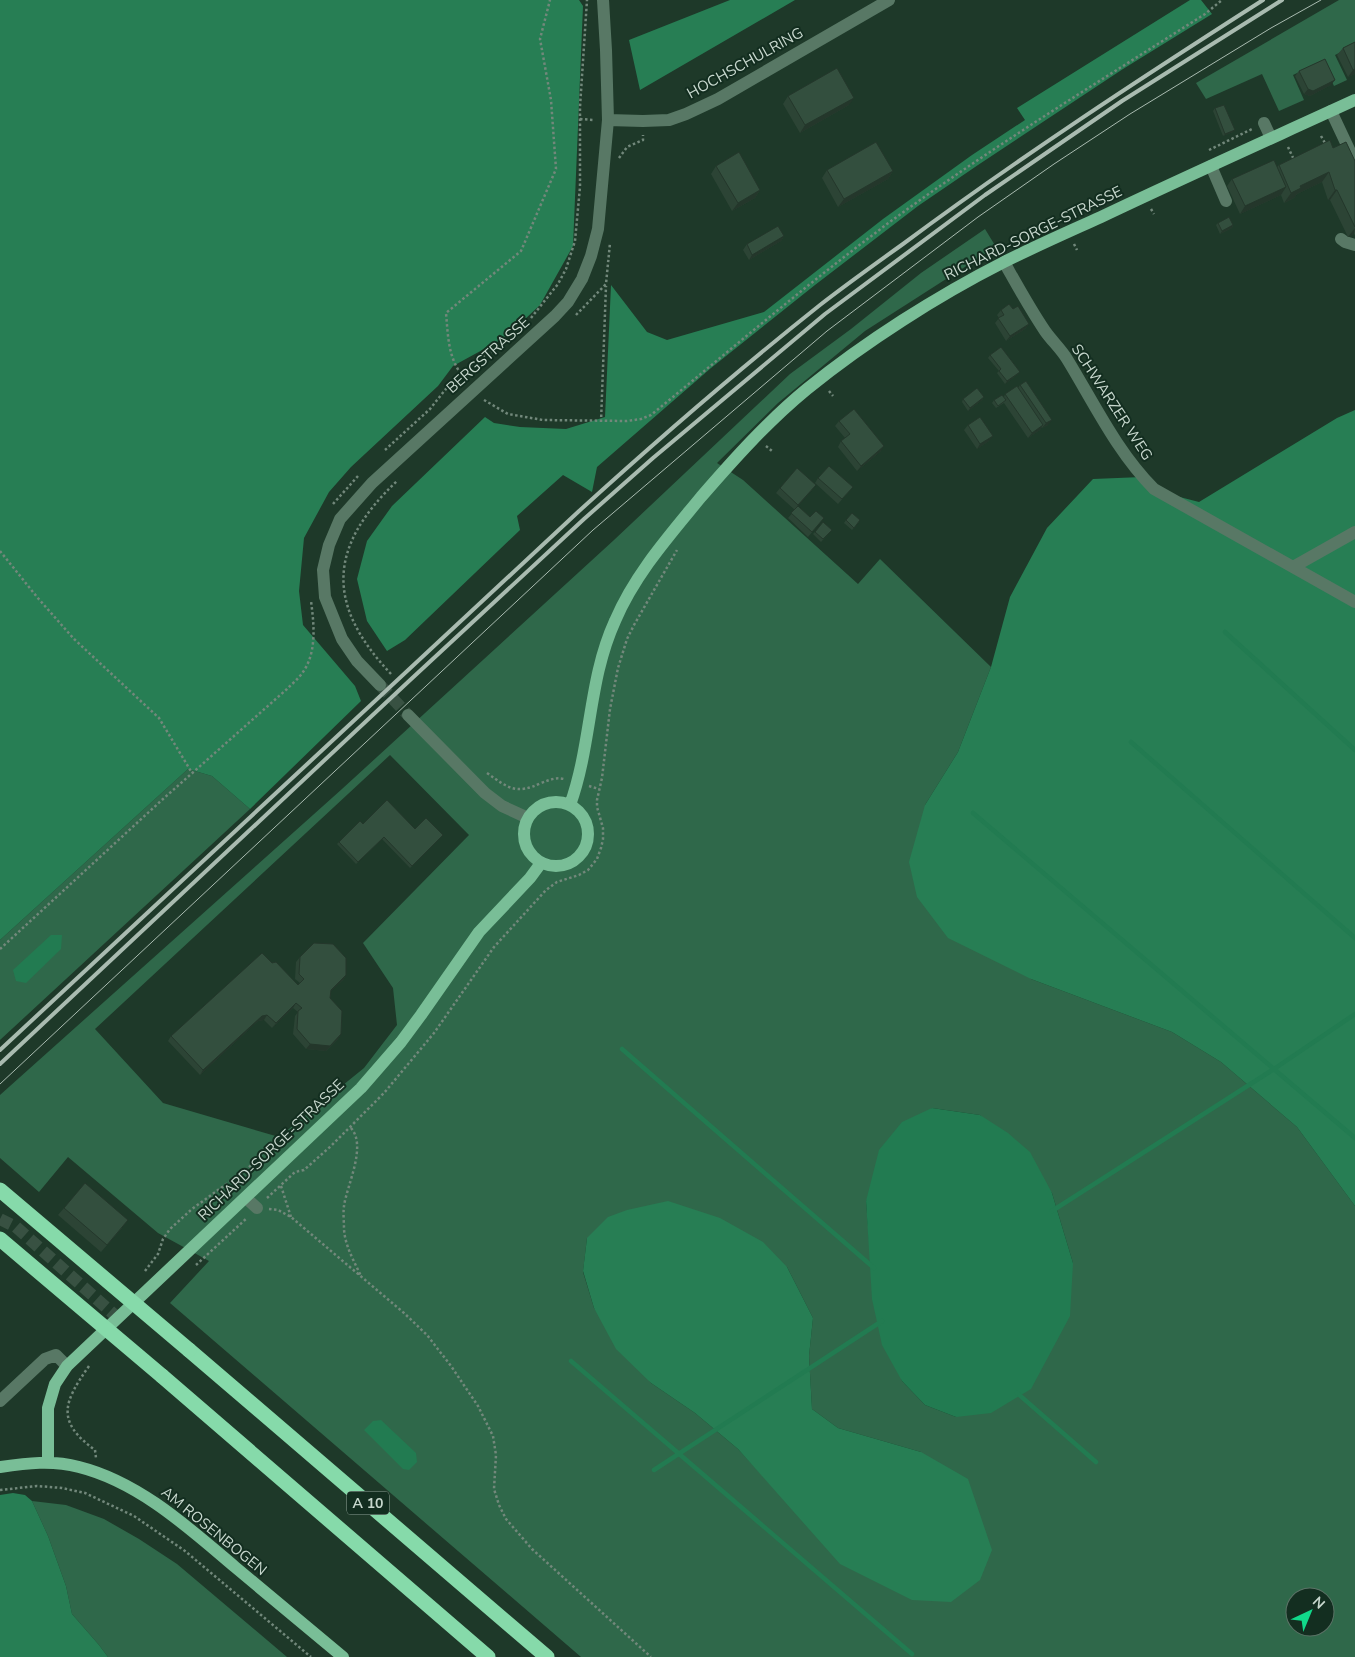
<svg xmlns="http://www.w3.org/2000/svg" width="1355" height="1657" viewBox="0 0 1355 1657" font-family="'Nunito Sans',sans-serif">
<rect width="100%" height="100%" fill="#1e3929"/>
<path fill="#2f684a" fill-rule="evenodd" d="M1339,0H1355V45L1335,55L1347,80L1334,86L1322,61L1293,75L1304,100L1279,111L1262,74L1206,99L1196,83Z
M985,229L996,247L865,331L778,403L717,463L743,480L858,584L880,559L991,667L958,752L925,805L1031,979L1172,1032L1221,1062L1297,1127L1355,1206V1657H581L170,1303L209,1261L158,1233L68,1157L39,1192L0,1158V1095L342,789L614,540L790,374L851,329L921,273ZM390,755L469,835L363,943L393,988L397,1025L364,1068L279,1137L163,1103L95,1029ZM932,1108L980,1115L1052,1193L1073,1263L956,1417L925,1405L902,1381L869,1239L866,1201ZM587,1238L787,1267L813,1318L809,1356L812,1409L838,1428L921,1452L782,1497L738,1449L695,1413L651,1383L594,1308L583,1272ZM1295,1597H1325V1627H1295Z
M188,769L212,776L250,809L0,1040V940Z
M32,1501L66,1505L104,1519L139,1539L177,1564L287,1657H108L99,1645L72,1614L66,1586L48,1536Z"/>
<path fill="#277e54" d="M0,0H579L583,6L573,246L540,305L506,337L453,366L438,386L351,467L329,492L304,538L299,591L303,625L355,686L361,701L250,809L212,776L188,769L0,940Z
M730,0H795L640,90L629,40Z
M1190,0H1201L1212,14L1123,69L978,165L918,206L815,285L711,368L597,467L592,492L563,475L517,516L520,530L405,640L387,651L367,621L357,579L367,541L392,506L485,417L494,423L520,427L566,429L605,417L611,285L647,332L667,340L764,312L883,219L972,155L1025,120L1017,108Z
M1355,410V1206L1297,1127L1221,1062L1172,1032L1031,979L948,938L917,897L909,862L925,805L958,752L991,667L1010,597L1047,528L1093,479L1142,477L1172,495L1199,502L1337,418Z
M668,1201L720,1218L763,1242L787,1267L813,1318L809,1356L812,1409L838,1428L921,1452L968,1479L992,1550L980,1580L951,1602L912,1600L840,1564L738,1449L695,1413L651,1383L616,1349L594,1308L583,1271L587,1238L608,1217L627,1210Z
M13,1493L25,1495L32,1501L48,1536L66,1586L72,1614L99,1645L108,1657H0V1495Z"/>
<path fill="#227b51" d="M51,935H62L61,949L26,983L16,981L13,970Z
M932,1108L980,1115L1008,1133L1030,1152L1052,1193L1073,1263L1070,1316L1031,1389L991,1413L956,1417L925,1405L902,1381L882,1345L872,1299L866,1201L879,1150L902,1122Z
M381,1420L416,1453L417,1462L409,1470L403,1469L364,1430L373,1421Z"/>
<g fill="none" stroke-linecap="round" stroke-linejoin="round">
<path stroke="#227b51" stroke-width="4.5" d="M1225,632L1355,750
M1131,742L1355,938
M973,813L1355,1138
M622,1049L874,1268
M1052,1211L1274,1069L1355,1014
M571,1361L912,1654
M1017,1393L1096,1462
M654,1470L882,1321"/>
<path stroke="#385142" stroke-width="12" stroke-dasharray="12 6" stroke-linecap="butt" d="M380,685L408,715
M0,1219L16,1227L118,1318"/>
<path stroke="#72887b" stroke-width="2.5" stroke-dasharray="2.5 2.5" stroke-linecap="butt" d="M580,119L594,120
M1321,136L1325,143
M1288,147L1294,160
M1209,150L1252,129
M619,158L627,147L643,140V135
M1151,209L1154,214
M1074,244L1077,250
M576,315L606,284L610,243
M531,318L558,284L566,269L575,241L580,187V107L587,0
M461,374C448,356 448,335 446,313L521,251L556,169L551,100L540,39L550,0
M829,391L833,396
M484,400L508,414L543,420L627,421L641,419L651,415C734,347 815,277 902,213C1000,142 1103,79 1205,14L1222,0
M601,422L606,286
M766,446L772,451
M385,450L430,409L445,390L461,374L481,358L498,348
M333,504L358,476
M0,551L37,597L74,639L159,718L192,773
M391,674C325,604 328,546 398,480
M487,773C508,788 516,795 541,783C550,780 555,777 564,779
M589,786L599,789
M0,949L163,799L287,689C292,684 299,678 303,672C317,652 314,624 311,601
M351,1128C367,1146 347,1185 344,1206C343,1213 344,1222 344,1229C345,1246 354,1261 361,1276
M281,1186L291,1217
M267,1198L295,1172L304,1170L331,1146L384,1093L434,1033L494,947L546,890L557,882L579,875L588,870L597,859L601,848L603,839V828L597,807V800L602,778L610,709L618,668L627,639L634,625L677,550
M269,1209L278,1210L291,1217L404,1313L427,1335L451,1366L478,1406L493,1436L496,1455L494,1489L499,1505L506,1519L532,1549L651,1657
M196,1265L247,1218
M145,1271L158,1254L163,1239L170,1229L192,1209L247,1169L264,1153L272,1152
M89,1366C64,1402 55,1421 95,1450L96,1458
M0,1490L37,1486L62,1488L85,1493L134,1516L185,1551L311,1657"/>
<path stroke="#587865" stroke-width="12" d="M1331,111L1355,162
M608,120L643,121L669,120L686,114L718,99L889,0
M1264,123L1271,138
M1211,166L1226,201
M1341,239L1345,242L1355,245
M1004,262C1017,285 1030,309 1045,331C1052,341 1061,349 1067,359C1094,403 1117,452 1154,489L1355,602
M1293,567L1355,532
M380,685L357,661L342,639L325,597L323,570L329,545L340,519L372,483L555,316L568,302L582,279L591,256L598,229L608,120L606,50L603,0
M408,715L485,793L502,806L528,818
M246,1198L257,1208
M0,1401L45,1359L56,1355L67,1366"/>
<path stroke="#79be97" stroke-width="12" d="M524 834a32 32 0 1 1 64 0a32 32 0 1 1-64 0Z
M570,805C592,744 588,680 615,621C635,574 669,536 701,497C734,459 768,421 807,389C865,342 937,296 1004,262C1036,246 1068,232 1101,217C1185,177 1270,139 1355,100
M48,1462V1408L55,1384L67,1366L361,1088L401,1042L421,1015L479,932L530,878L541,863
M0,1467C27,1463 52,1460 79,1467C139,1482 189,1528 235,1567C271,1597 307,1627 343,1657"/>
<path stroke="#86daaa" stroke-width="15" d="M189,1350L547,1657
M162,1376L488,1657"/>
<path stroke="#a9bbb0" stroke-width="1" d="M0,1084L593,530L827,331L978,217L1054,164L1130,114L1271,28L1321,0"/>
<path stroke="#a9bbb0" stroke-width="4" d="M0,1050L578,512C656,441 737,371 820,305C847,284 875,264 903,244C1020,157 1141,78 1263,0
M0,1064L408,682L584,519L653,458L825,314L985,195L1122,101L1282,0"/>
<path stroke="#86daaa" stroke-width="15" d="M0,1190L189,1350
M0,1239L162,1376"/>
</g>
<path fill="#2c4435" d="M1355,42V74L1348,77L1337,55L1343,48Z
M1299,71L1331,85L1310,96L1304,94L1295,76Z
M788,96L849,105L800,133L783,104Z
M1215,108L1233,132L1223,136L1213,111Z
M1333,148L1355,161V235L1354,234L1348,237L1330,200H1328L1322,182L1297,194L1294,198L1284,203L1281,195L1240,214L1227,186L1232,179L1277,167L1279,165Z
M716,166L760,190L755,198L732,211L711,174Z
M827,170L893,171L888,179L838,207L822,178Z
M1218,223L1233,225L1232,228L1220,234L1216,225Z
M784,236L781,241L749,260L743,250L747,244Z
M1013,309L1029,324L1025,329L1006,341L995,323L999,318L997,315L1001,310Z
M990,355L1018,374L1005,384L997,373L999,371L988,358Z
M1020,385L1048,425L1042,428V427L1040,430L1028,438L1004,403L996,408L992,403L994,400L1004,397L1005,394L1018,388Z
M984,397L982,400L968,411L962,402L963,399Z
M839,421L881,451L857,471L838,447L841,441L845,438L835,426Z
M968,425L989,441L977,449L964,430Z
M818,478L853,487L838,504L815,483Z
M780,488L812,490L798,506L810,517L820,523L808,537L788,518L795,510L776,493Z
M846,520L859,522L852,530L844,523Z
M832,530L821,542L813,534L815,532Z
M363,824L415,829L443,835L410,868L382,839L356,864L337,844L339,842Z
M300,957L346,975L343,980L331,991L330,998L341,1034L338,1039L326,1051L306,1049L293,1034L295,1016L298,1012L293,1008L272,1028L264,1020L258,1021L200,1075L168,1041L171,1036L272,963L298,985L300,983L295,979L296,962Z
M64,1208L122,1228L101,1252L58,1215Z"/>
<path fill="#24372b" d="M1355,69V74L1348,77L1353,70Z
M1335,80L1331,85L1310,96L1304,94L1308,89Z
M854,98L849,105L800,133L805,125Z
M1235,130L1233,132L1223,136L1225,134Z
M893,171L888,179L838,207L844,199Z
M1329,172L1322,182L1297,194L1294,198L1284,203L1291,193L1300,186Z
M1286,187L1281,195L1240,214L1245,206Z
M760,190L755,198L732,211L738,203Z
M1335,190H1337L1330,200H1328Z
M1233,225L1232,228L1220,234L1222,231Z
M1355,228L1354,234L1348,237Z
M784,236L781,241L749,260L752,255Z
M1029,324L1025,329L1006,341L1010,336Z
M1020,372L1018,374L1005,384L1007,381Z
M984,397L982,400L968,411L970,408Z
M1052,420L1048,425L1042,428L1046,423Z
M1043,425L1040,430L1028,438L1032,433Z
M993,436L989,441L977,449L980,444Z
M884,446L881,451L857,471L861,466Z
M816,485L812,490L795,510L798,505Z
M346,975L343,980L327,995L331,990Z
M296,1003L293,1008L272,1028L276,1023Z
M267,1015L264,1020L258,1021L200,1075L203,1070L262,1016Z
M341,1034L338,1039L326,1051L306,1049L310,1044Z"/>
<path fill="#334f3e" stroke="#24372b" d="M1355,42V69L1353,70L1343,48Z
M1325,59L1335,80L1313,91L1308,89L1299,71Z
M837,68L854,98L805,125L788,96Z
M1224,105L1235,130L1225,134L1215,108Z
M1330,140L1333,148L1346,142L1355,161V227L1337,190H1335L1329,172L1300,186L1301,188L1291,193L1279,165Z
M876,142L893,171L844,199L827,170Z
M739,152L760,190L738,203L716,166Z
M1274,160L1286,187L1245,206L1232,179Z
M1229,217L1233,225L1222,231L1218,223Z
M778,226L784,236L752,255L747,244Z
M1009,304L1013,309L1018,306L1029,324L1010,336L998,318L1004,315L1001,310Z
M1001,347L1020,372L1007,381L999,371L1001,369L990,355Z
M1026,381L1052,420L1046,423L1020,385Z
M1017,386L1043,425L1032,433L1005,394Z
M977,388L984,397L970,408L963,399Z
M1002,395L1006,400L998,406L994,400Z
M854,409L884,446L861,466L841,441L850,434L839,421Z
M980,417L993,436L980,444L968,425Z
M829,466L853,487L842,499L818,478Z
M797,468L816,485L798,505L780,488Z
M798,506L810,517L816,511L824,518L812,532L791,513Z
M852,513L860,520L854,528L846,520Z
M823,522L832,530L823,539L815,532Z
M387,800L415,829L426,818L443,835L412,866L384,837L358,862L339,842L360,821L363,824Z
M314,943L333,944L346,958V975L331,990L330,998L342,1011L341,1034L330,1046L310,1044L297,1029L298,1011L302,1008L296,1003L276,1023L267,1015L262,1016L203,1070L171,1036L262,953L272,963L276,962L298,985L304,979L299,974L300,957Z
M85,1183L128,1220L107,1245L64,1208Z"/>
<g text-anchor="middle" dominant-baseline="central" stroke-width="4" stroke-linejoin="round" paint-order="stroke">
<rect fill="#132e20" stroke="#92a59a" stroke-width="1" x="347" y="1491.5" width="42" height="23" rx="4"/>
<g font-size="14" font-weight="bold" fill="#c8d8ce">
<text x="368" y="1503">A 10</text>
</g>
<g font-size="15" fill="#c8d8ce" stroke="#132e20">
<text transform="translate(745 63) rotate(-29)">HOCHSCHULRING</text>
<text transform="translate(1033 233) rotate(-26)">RICHARD-SORGE-STRASSE</text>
<text transform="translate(488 355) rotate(-42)">BERGSTRASSE</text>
<text transform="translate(1112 402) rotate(57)">SCHWARZER WEG</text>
<text transform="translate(271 1150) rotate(-44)">RICHARD-SORGE-STRASSE</text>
<text transform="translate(214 1531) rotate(39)">AM ROSENBOGEN</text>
</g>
</g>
<g transform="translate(1310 1612) rotate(44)"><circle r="24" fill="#132e20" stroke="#5b7266"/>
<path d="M0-4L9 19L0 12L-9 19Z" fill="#11d98a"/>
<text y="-8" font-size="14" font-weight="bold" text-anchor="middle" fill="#c8d8ce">N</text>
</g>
</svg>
